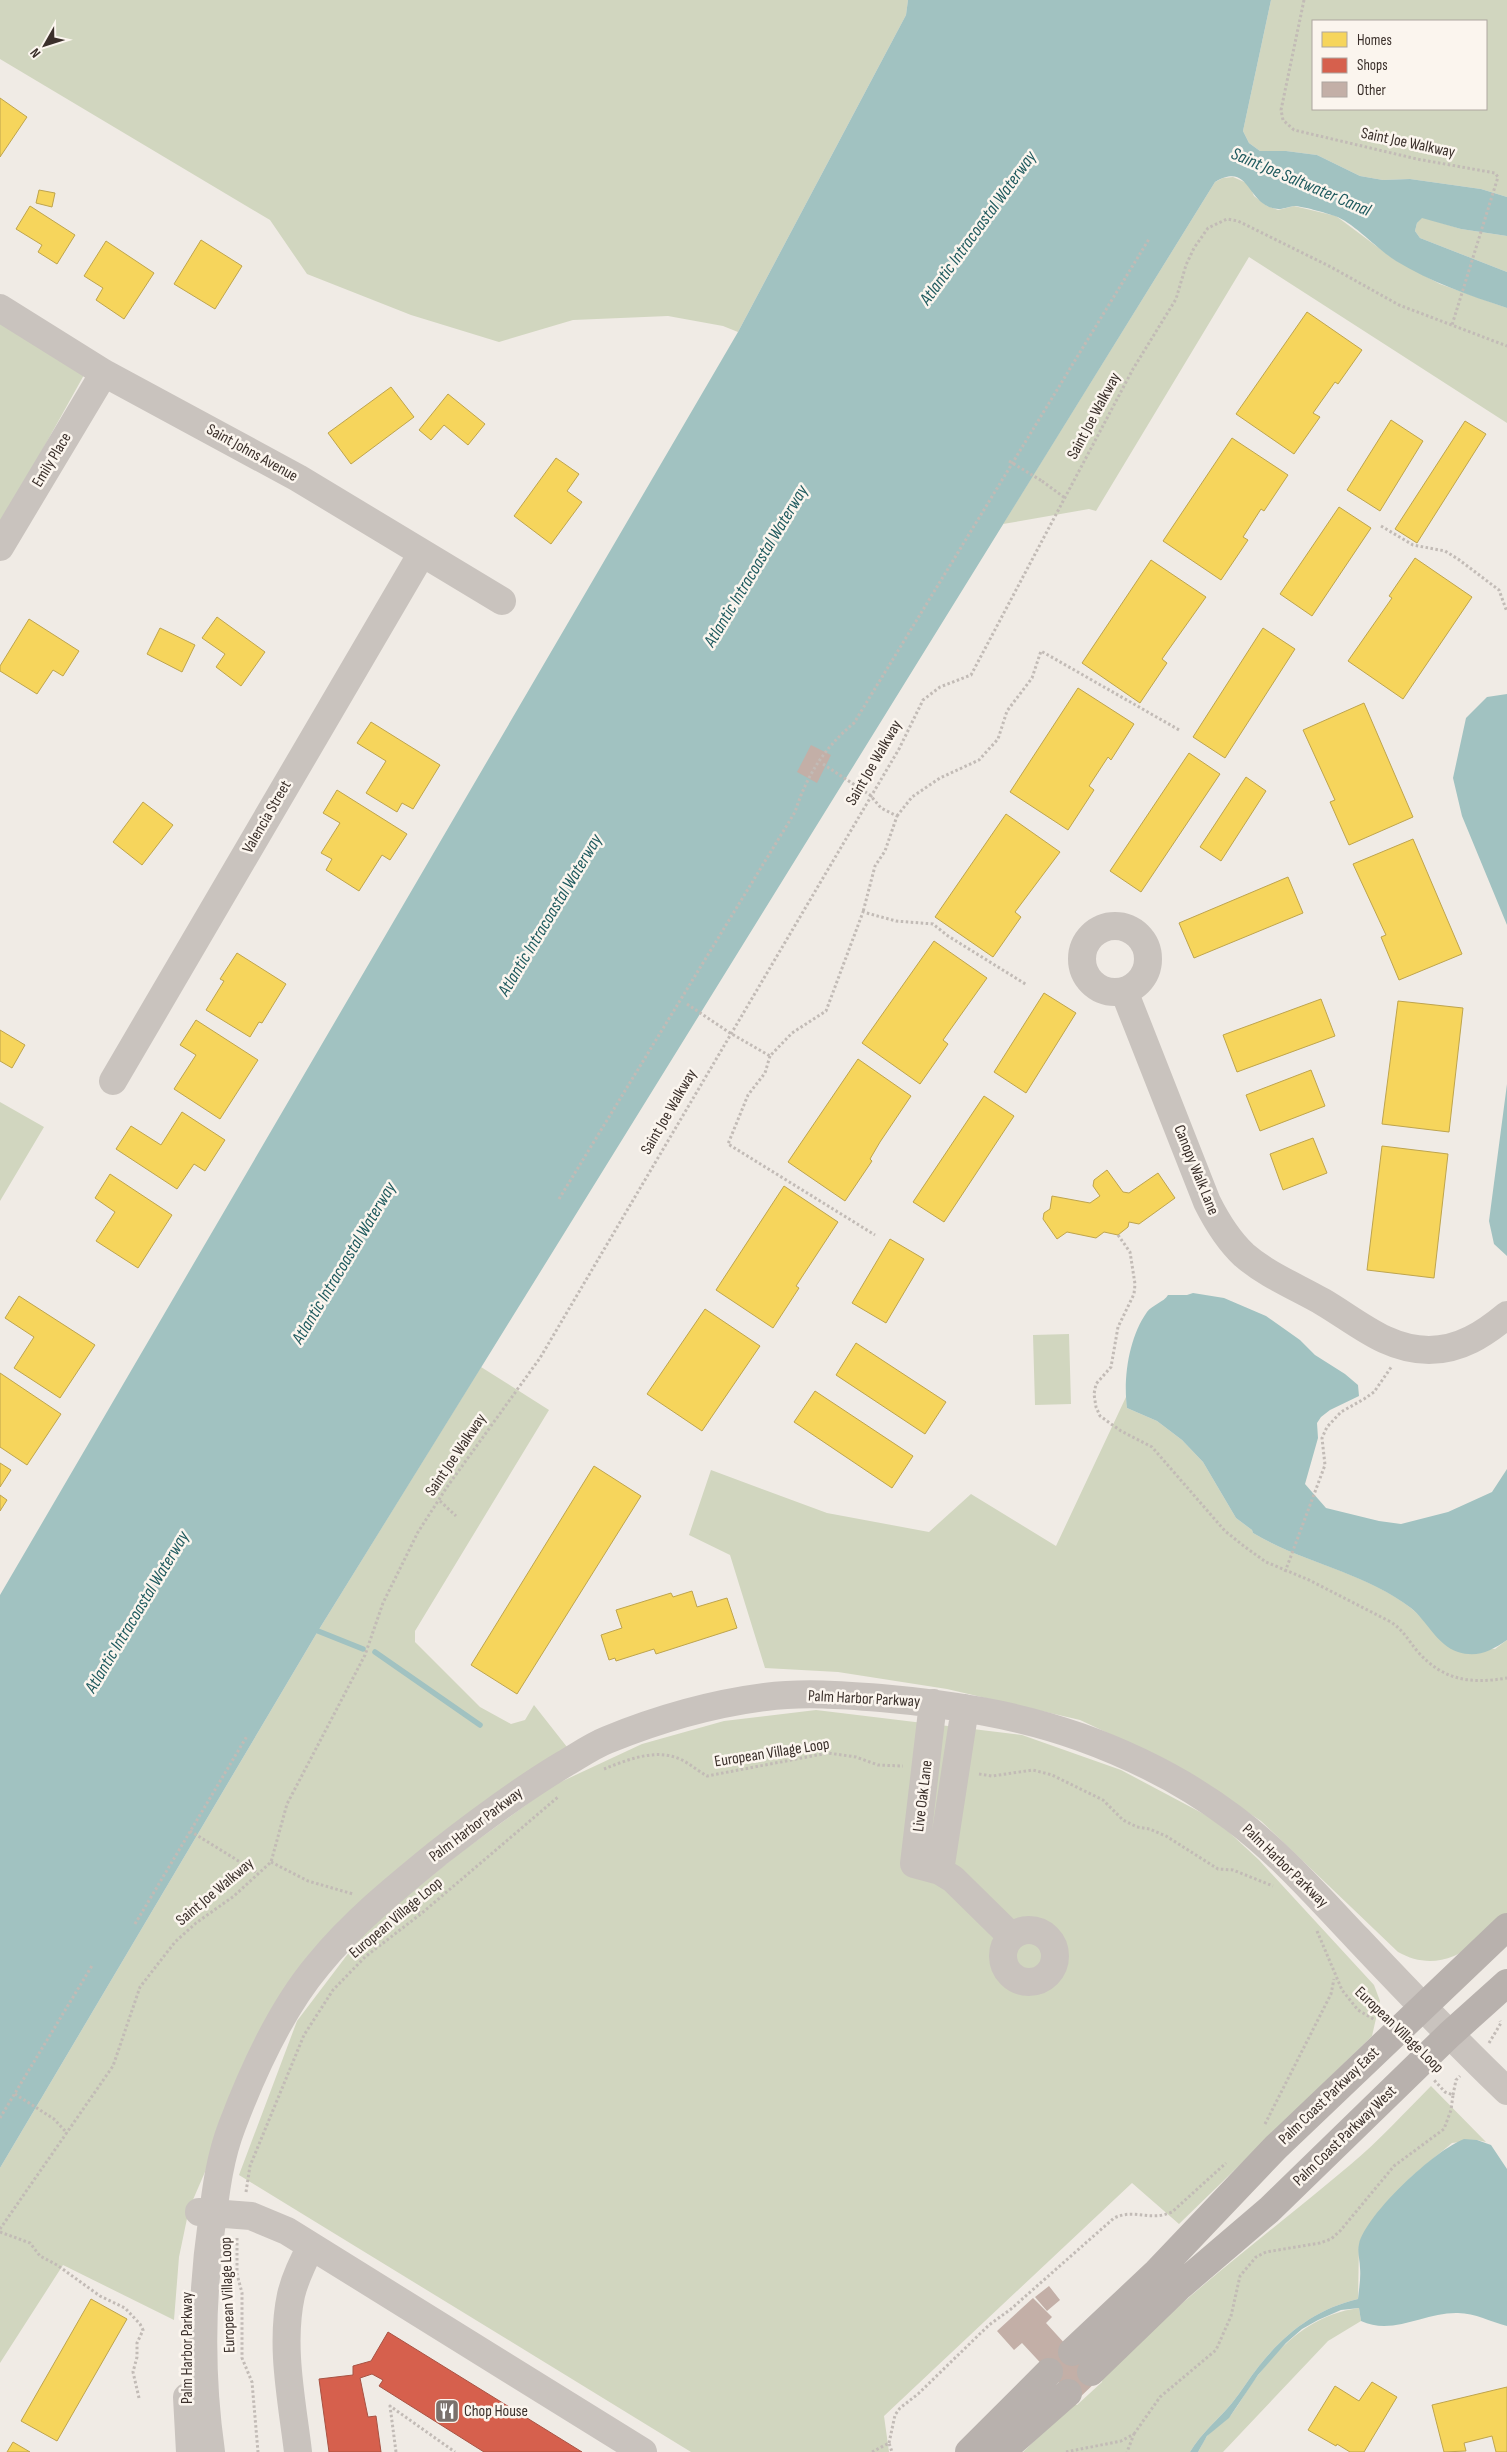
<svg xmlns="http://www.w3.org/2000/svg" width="1507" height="2452" viewBox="0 0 1507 2452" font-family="'Sofia Sans Condensed',sans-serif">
<rect width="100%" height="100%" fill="#f0ebe5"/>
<path fill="#d1d6bf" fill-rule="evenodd" d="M0,0H908L906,15L738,332L723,326L668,316L573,320L499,342L411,315L307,274L270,220L0,59Z
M1271,0H1507V197L1481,189L1410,179L1383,180L1360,176L1317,155L1286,151H1260L1249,143L1243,131ZM1313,21H1486V109H1313Z
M1233,177L1249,184L1254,196L1267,206L1278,210L1294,206L1336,216L1395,260L1440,284L1507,308V423L1249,257L1096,511L1089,509L1003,524L1215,182L1223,178Z
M1422,217L1461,229L1507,236V272L1420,238L1415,231L1417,223Z
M0,316L89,366L0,526Z
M0,1102L44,1127L0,1201Z
M1069,1334L1071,1404L1035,1405L1033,1335Z
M481,1367L549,1410L415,1631V1642L480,1707L511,1724L525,1720L534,1705L567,1747L351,1914L211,2158L189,2209L179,2257L174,2320L63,2265L0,2363V2168L318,1631Z
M1126,1397L1127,1408L1157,1421L1182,1440L1203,1462L1236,1518L1252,1530L1253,1533C1303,1563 1365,1572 1411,1608C1423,1618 1434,1633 1445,1644L1495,1649L1507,1640V1913L1484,1934H1481C1473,1940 1464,1952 1454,1956C1434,1964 1416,1962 1398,1952L1261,1821L1172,1763L1080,1720L947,1689L838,1672L765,1668L730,1555L689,1535L711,1470L827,1513L929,1532L971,1494L1056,1546Z
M816,1710L1022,1735L1121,1770L1217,1821L1259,1860L1374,1985L1380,2001L1372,2036L1179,2224L1132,2183L884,2416L889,2452H691L239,2175L297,2021L366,1930L457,1855L552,1786L642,1744L724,1721Z
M1431,2086L1486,2142L1477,2140L1452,2143L1411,2177L1377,2214L1359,2244L1358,2299C1316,2309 1285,2333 1259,2366C1249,2378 1242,2391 1232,2403C1218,2420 1201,2433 1190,2452H1023L1073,2403L1077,2405L1102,2382L1103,2377C1179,2299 1267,2235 1350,2165C1379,2141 1405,2112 1431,2086Z
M1359,2308L1361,2321L1328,2341L1223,2452H1198C1201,2447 1204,2440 1208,2435C1214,2428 1224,2423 1231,2415C1241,2402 1248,2387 1259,2374C1285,2340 1315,2314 1359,2308Z"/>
<path fill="#a1c2c1" d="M908,0H1271L1243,131L1249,143L1260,151H1286L1317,155L1360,176L1383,180L1410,179L1481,189L1507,197V236L1461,229L1422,218L1417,223L1415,231L1420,238L1507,272V308C1468,295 1431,282 1396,261C1377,249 1354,223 1335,216C1326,213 1302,206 1294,206C1283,208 1280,211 1269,207C1246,197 1248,163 1215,182L318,1631L0,2168V1595L738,332L906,15Z
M1507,694V925L1462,816L1453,778L1466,718L1487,697Z
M1507,1084V1256L1494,1244L1489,1221Z
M1193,1293L1224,1298L1266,1316L1300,1340L1315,1355L1345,1374L1358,1385L1359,1396L1330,1410L1321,1417L1317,1423L1318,1438L1305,1484L1326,1508L1379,1521L1401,1524L1448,1512L1492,1492L1507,1469V1640C1491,1651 1477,1658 1458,1652C1437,1645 1427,1621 1411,1608C1364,1572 1303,1563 1253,1533L1252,1530L1236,1518L1203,1462L1182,1440L1157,1421L1127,1408C1123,1378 1129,1337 1147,1312C1152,1305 1164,1302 1168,1295H1187Z
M1464,2139L1477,2140L1491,2145L1507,2169V2326C1491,2322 1475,2313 1458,2313C1425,2312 1393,2336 1361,2321L1359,2308L1341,2310L1318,2320L1302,2329L1286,2343L1258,2375L1229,2418L1207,2436L1198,2452H1190C1201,2433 1218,2420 1232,2403C1242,2391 1249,2378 1259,2366C1285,2333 1316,2309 1358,2299C1359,2289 1361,2278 1360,2268C1360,2260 1357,2252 1359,2244C1367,2213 1435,2150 1464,2139Z"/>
<path fill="#f6d55c" stroke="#bea44d" d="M0,98L27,117L0,157Z
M39,190L55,193L52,207L36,203Z
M30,206L75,235L57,264L38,252L42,245L16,229Z
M201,240L242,266L215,309L174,284Z
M106,241L154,273L124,319L96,300L103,288L84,276Z
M1307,312L1362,350L1338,384L1335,382L1313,413L1320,417L1294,454L1236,414Z
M391,387L414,417L351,464L328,433Z
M448,394L485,424L468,445L444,425L431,440L419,430Z
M1391,420L1423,441L1380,511L1347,490Z
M1465,421L1486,434L1417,543L1395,529Z
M1232,438L1288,475L1264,511L1261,509L1243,537L1248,540L1221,580L1163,541Z
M556,458L579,474L567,491L582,502L551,544L514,516Z
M1339,507L1371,528L1312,616L1280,594Z
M1415,558L1472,597L1403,699L1348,661L1392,598L1389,596Z
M1151,560L1206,597L1162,659L1167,663L1140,703L1082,663Z
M217,617L265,652L241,686L216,667L225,654L202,638Z
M29,619L79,651L63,676L53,670L37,694L0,671V666Z
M160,628L195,645L182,672L147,654Z
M1263,628L1295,649L1225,758L1193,737Z
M1078,688L1134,724L1111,760L1108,757L1089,786L1094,790L1068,830L1010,792Z
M1364,703L1413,817L1349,845L1330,802L1335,800L1303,730Z
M371,722L440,765L413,809L402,803L397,812L366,793L386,761L357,743Z
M1189,753L1220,774L1141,892L1110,871Z
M1246,777L1266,791L1221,861L1200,847Z
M337,790L407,834L390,860L382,855L359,891L326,870L332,859L321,853L340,823L323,813Z
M143,802L173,825L142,865L113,842Z
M1006,814L1060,852L1015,912L1021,917L993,957L935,917Z
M1413,839L1462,954L1399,980L1381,937L1386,935L1353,864Z
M1288,877L1303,913L1194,958L1179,923Z
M934,941L987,978L943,1040L948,1044L920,1084L862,1043Z
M237,953L286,984L262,1023L259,1022L250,1037L206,1010L224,981L220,979Z
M1044,993L1076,1013L1026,1093L994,1072Z
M1321,999L1335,1036L1237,1072L1223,1035Z
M1398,1001L1463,1008L1449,1132L1382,1124Z
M196,1020L258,1060L220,1119L174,1089L196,1055L180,1045Z
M0,1030L25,1045L12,1068L0,1061Z
M858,1059L911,1096L880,1142L870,1159L872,1161L845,1201L788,1162Z
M1311,1070L1325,1106L1260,1131L1246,1095Z
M984,1096L1014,1116L944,1222L913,1202Z
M182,1112L225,1140L205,1171L194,1164L177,1189L116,1149L131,1126L161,1145Z
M1313,1138L1327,1173L1283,1190L1270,1154Z
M1382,1146L1448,1154L1434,1278L1367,1270Z
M1107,1170L1123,1192L1129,1193L1158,1173L1175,1198L1139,1224L1129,1222L1128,1227L1118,1235L1104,1232L1096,1238L1067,1232L1057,1239L1043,1219L1044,1213L1050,1209L1052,1196L1090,1203L1100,1196L1093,1186L1094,1180Z
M110,1174L172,1215L138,1268L96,1241L115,1212L95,1198Z
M784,1186L838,1222L796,1286L799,1288L773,1328L716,1290Z
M890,1239L924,1259L886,1323L852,1303Z
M19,1296L95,1345L60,1398L14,1368L34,1337L5,1318Z
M705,1309L760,1346L702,1431L647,1394Z
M856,1343L946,1402L925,1434L836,1375Z
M0,1373L61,1414L27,1465L0,1447Z
M815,1391L913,1456L892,1488L794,1422Z
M0,1463L11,1470L0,1487Z
M594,1466L641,1496L517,1694L471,1665Z
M0,1495L7,1500L0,1511Z
M692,1591L697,1607L727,1598L737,1628L656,1654L654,1649L616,1661L615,1658L609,1660L601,1635L622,1628L616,1610L671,1593L673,1597Z
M91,2299L127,2319L57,2441L21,2421Z
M1372,2382L1397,2397L1364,2452H1350L1337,2444L1336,2446L1308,2430L1335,2386L1359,2401Z
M1507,2387V2452H1496L1492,2436L1464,2443L1466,2451L1444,2452L1432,2405Z
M13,2442L30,2452H7Z"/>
<path fill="#d6604d" stroke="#a85243" d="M388,2332L582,2452H484L379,2386L383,2380L372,2374L360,2378L368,2417L376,2416L381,2452H329L319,2379L353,2375V2366L371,2361Z"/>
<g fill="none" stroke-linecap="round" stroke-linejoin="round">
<path stroke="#a1c2c1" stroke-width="5.5" d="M318,1631L363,1649
M375,1652L480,1725"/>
</g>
<path fill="#c3afa7" d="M811,745L831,755L817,783L797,772Z
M1049,2286L1060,2300L1047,2311L1035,2297Z
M1033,2298L1052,2317L1046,2323L1098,2380L1076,2401L1022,2343L1014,2350L997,2331Z"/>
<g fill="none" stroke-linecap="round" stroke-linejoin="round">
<path stroke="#c2bbb6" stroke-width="3" stroke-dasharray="2.5 2.5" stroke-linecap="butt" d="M1304,0L1281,110L1283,120L1294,130L1417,159L1495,173L1498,177L1452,325
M1042,481L1065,498
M1381,526L1413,545L1445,551L1458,559L1499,590L1507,612
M823,764L870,795L881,808L897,816L885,851L875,866L863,912
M897,816L912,797L940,778L979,760L998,739L1007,711L1032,678L1041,651L1181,731
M687,1004L730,1033L770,1056L792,1033L826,1011L863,912L896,921L933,924L948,936L1027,985
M770,1056L765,1073L748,1095L728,1144L875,1235
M559,1199L795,812C807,775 824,748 854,723L1149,239
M1118,1235L1130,1252L1135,1284L1134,1294L1118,1327L1111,1367L1096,1384L1094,1394L1096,1407L1100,1416L1121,1431L1152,1447L1225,1531L1245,1547L1266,1562L1309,1580L1389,1621C1403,1629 1408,1640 1418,1652C1444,1681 1471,1684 1507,1678
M440,1501L456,1516
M1285,1572L1325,1465L1322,1438L1327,1427L1341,1412L1364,1399L1374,1392L1392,1366
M604,1769C627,1760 655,1748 680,1759C689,1763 698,1771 707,1776L828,1753L856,1757L878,1765L903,1766
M979,1774L992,1776L1033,1770L1052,1775L1103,1800L1123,1820L1137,1827L1150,1829L1166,1836L1218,1869L1233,1870L1273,1886
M190,1831L258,1873
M271,1862L308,1881L353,1894
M408,1909L422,1913
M135,1924L247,1736
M1317,1931L1342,1990L1358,2010L1375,2020
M1489,2043L1501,2023L1500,2021
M15,2094L54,2119L67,2133
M1453,2095L1456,2080L1460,2076
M0,2118L93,1964
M1265,2124L1331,1994L1334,1979
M246,2192L250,2166L304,2035L333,1990L365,1957L422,1913L558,1797
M0,2229L113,2066L140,1987L175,1942L196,1923L234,1896L271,1862L287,1804L365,1655L383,1603L418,1532L447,1487L540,1358L899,749L923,700L940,687L971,675L1133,369L1176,299L1186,265L1194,248L1208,228L1227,219L1238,221L1331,267L1399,305L1507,346
M0,2232L30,2243L40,2256L57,2265L100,2296L125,2308L140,2324L143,2330L137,2343V2357L133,2372L139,2398
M237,2238V2274L242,2293V2358L252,2382L258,2452
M1134,2434L1160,2397L1216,2350L1231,2316L1240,2276L1256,2257L1266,2252L1320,2243L1331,2239L1340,2231L1394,2166L1444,2129L1451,2110L1453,2095L1445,2092L1434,2080
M889,2443L895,2415L900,2408L918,2394L989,2325L1011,2309L1114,2218C1135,2208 1150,2222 1172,2212L1226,2163
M396,2452L390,2406L455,2452
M872,2452L889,2443L892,2452
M1066,2452L1121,2441L1134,2434L1127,2452"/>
<path stroke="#c9c3be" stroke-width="28" d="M0,308L104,373L298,478L502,601
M0,547L104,373
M1082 959a33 33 0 1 1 66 0a33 33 0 1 1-66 0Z
M1124,991L1207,1202C1217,1222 1228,1240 1244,1255C1267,1275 1297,1287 1323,1302C1357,1322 1387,1350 1429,1350C1460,1350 1484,1334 1507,1315
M113,1081L422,553
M933,1703L914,1864L940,1871L953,1879L1010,1935
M940,1871L965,1708
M1003 1956a26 26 0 1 1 52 0a26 26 0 1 1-52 0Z
M199,2212L251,2216L287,2231L643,2452
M187,2397L190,2452
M211,2452C200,2375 201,2298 212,2221C216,2189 220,2157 232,2126C252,2073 281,2009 318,1965C353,1922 395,1888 438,1853C479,1821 520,1790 564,1764C578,1756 592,1746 607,1740C656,1720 711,1704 765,1697C803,1692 843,1695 881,1698C948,1704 1016,1714 1080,1737C1133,1756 1188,1784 1233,1818C1280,1853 1318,1897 1358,1939C1407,1991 1456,2042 1507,2091
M298,2452C292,2401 280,2346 291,2295C295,2278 303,2262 311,2246"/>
<path stroke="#b8b1ad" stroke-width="28" d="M1072,2352L1157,2272L1276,2147L1507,1927
M1091,2372L1180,2286L1269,2210L1449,2035L1507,1983
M969,2452L1049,2372
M1001,2452L1068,2393"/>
<path stroke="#c2bbb6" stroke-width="3" stroke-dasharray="2.5 2.5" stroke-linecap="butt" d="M1009,461L1042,481"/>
</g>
<defs>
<symbol id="restaurant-square" viewBox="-11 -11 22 22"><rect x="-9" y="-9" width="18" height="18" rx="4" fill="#7a716c" stroke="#fbf5ee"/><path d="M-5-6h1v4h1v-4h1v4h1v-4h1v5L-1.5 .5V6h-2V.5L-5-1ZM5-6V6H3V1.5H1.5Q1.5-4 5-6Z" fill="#fff"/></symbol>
</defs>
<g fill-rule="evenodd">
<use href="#restaurant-square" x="433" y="2397" width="28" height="28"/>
</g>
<g text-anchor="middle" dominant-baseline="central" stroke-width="5" stroke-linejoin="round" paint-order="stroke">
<g font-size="16" fill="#3b302b" stroke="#fbf5ee">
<text transform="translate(1408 143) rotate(12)">Saint Joe Walkway</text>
<text transform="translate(1094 416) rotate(-62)">Saint Joe Walkway</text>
<text transform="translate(252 453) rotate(29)">Saint Johns Avenue</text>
<text transform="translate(52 460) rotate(-59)">Emily Place</text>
<text transform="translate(874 763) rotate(-60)">Saint Joe Walkway</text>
<text transform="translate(267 817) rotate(-60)">Valencia Street</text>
<text transform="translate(669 1112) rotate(-60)">Saint Joe Walkway</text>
<text transform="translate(1196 1170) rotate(68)">Canopy Walk Lane</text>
<text transform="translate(456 1455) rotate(-56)">Saint Joe Walkway</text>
<text transform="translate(864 1699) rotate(3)">Palm Harbor Parkway</text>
<text transform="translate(772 1753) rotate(-9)">European Village Loop</text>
<text transform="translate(923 1796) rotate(-83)">Live Oak Lane</text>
<text transform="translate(476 1825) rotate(-37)">Palm Harbor Parkway</text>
<text transform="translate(1285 1866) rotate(44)">Palm Harbor Parkway</text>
<text transform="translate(215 1892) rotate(-40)">Saint Joe Walkway</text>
<text transform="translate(396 1918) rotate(-40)">European Village Loop</text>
<text transform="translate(1399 2030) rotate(44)">European Village Loop</text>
<text transform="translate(1329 2096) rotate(-44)">Palm Coast Parkway East</text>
<text transform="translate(1345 2136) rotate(-44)">Palm Coast Parkway West</text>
<text transform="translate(228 2295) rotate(-92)">European Village Loop</text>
<text transform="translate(187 2348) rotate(-90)">Palm Harbor Parkway</text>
</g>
<g font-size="16" fill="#3b302b" stroke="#fbf5ee" text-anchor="start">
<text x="464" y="2411">Chop House</text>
</g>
<g font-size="18" font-style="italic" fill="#1f5a5e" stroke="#fbf5ee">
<text transform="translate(1301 182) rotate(23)">Saint Joe Saltwater Canal</text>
<text transform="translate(978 228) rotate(-54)">Atlantic Intracoastal Waterway</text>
<text transform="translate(756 566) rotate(-59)">Atlantic Intracoastal Waterway</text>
<text transform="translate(550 915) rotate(-59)">Atlantic Intracoastal Waterway</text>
<text transform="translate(344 1263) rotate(-59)">Atlantic Intracoastal Waterway</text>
<text transform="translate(137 1612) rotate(-59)">Atlantic Intracoastal Waterway</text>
</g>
</g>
<rect x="1312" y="20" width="175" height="90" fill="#fbf5ee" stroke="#aea6a0"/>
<rect x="1322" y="32" width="25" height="15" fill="#f6d55c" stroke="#aea6a0"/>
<text x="1357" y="45" font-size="15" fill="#3b302b">Homes</text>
<rect x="1322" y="58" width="25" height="15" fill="#d6604d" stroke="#aea6a0"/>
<text x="1357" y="70" font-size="15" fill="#3b302b">Shops</text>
<rect x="1322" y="82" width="25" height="15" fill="#c3afa7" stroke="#aea6a0"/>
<text x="1357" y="95" font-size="15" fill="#3b302b">Other</text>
<g transform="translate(45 45) rotate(231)" stroke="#fbf5ee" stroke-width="4" paint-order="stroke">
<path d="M0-4L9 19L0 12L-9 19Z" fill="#3b302b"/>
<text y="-8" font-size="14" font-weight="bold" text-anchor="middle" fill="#3b302b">N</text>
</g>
</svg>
